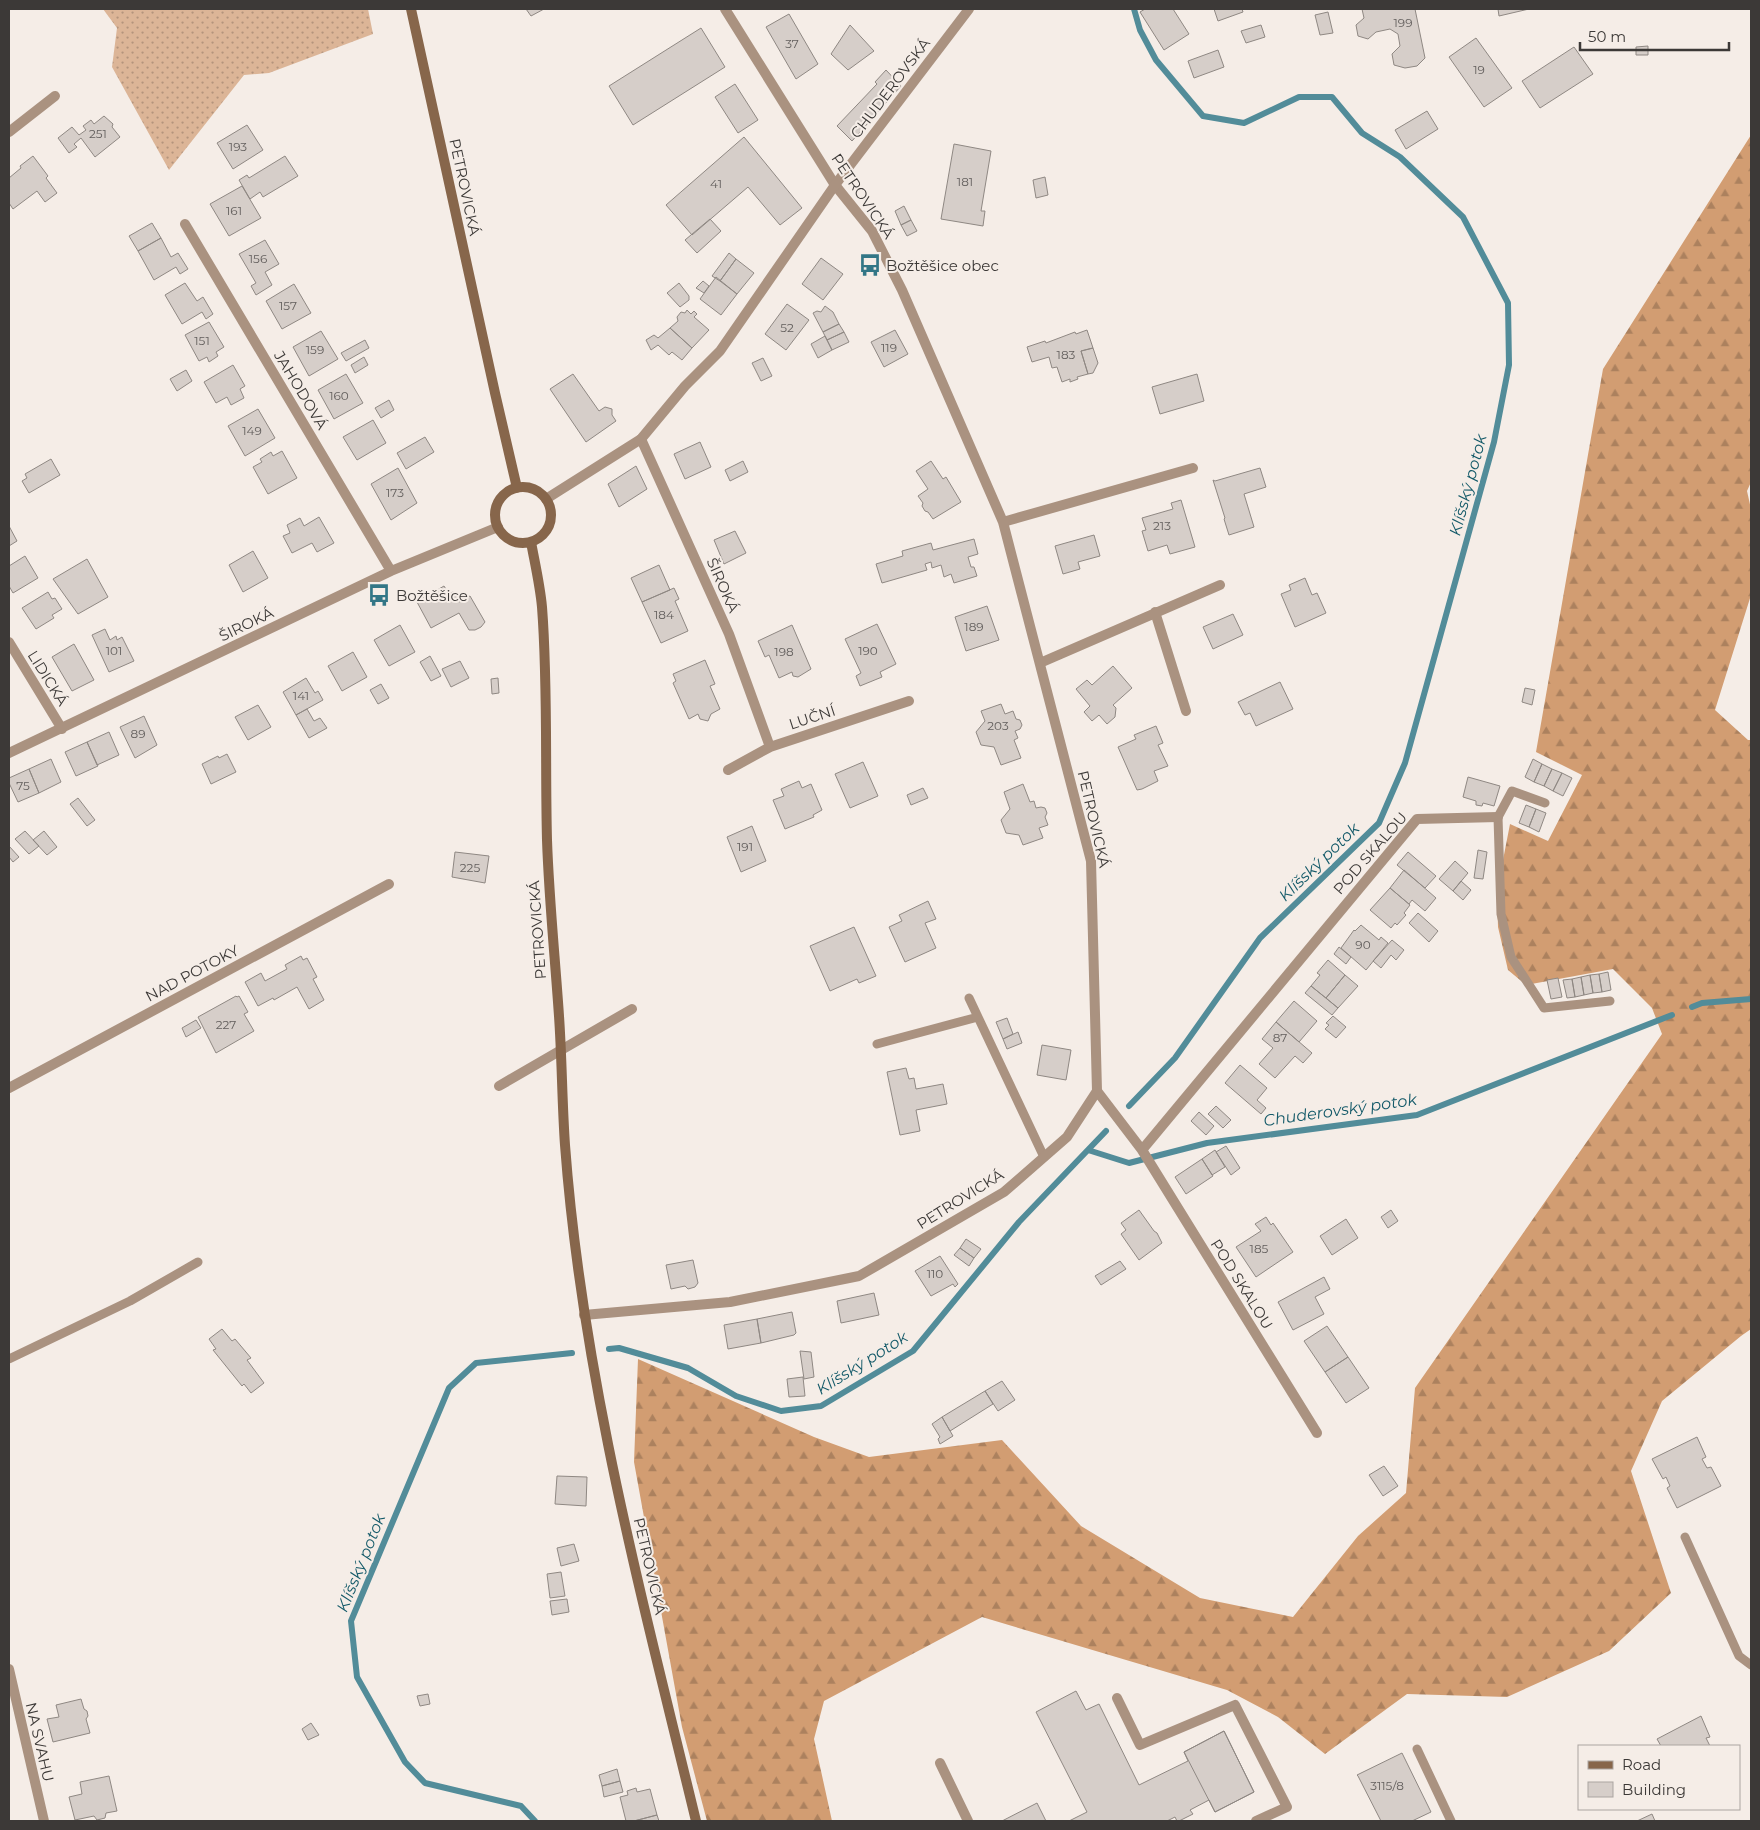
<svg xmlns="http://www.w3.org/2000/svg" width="1760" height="1830" viewBox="0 0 1760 1830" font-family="Montserrat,sans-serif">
<defs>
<pattern id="grass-dots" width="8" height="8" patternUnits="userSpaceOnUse" patternTransform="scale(1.25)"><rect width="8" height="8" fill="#dcb597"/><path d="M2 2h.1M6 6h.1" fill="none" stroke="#b4947c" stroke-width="1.8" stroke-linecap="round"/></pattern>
<pattern id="forest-firs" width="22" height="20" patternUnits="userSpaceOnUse" patternTransform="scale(1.25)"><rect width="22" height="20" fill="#d29d72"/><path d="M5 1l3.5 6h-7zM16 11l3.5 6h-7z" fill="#ac815e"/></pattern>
</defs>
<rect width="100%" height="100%" fill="#f5ede7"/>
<path fill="url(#grass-dots)" d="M103,9H368L373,34L269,73L244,75L169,170L112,67L117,28Z"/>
<path fill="url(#forest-firs)" d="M1751,135V482L1747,491L1751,509V595L1715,710L1748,740H1751V1329L1741,1336L1662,1401L1631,1471L1671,1593L1609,1651L1507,1697L1407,1694L1325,1754L1278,1717L1227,1690L982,1617L824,1701L814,1739L832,1821H707L682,1727L634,1462L638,1359L814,1437L869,1457L1002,1440L1081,1526L1200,1598L1293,1617L1358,1536L1406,1493L1415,1388L1662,1034L1652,1008L1613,969L1526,985L1508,970L1498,927L1497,891L1510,824L1548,841L1582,775L1536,752L1603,369Z"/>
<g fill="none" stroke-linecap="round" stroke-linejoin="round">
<path stroke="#528c99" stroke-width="6" d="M1692,1007L1702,1003L1751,999
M1129,1106L1175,1058L1260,938L1379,823L1405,763L1494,442L1509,365L1508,303L1463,217L1400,157L1362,133L1332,97H1299L1244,123L1203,116L1156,60L1140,30L1134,9
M1088,1150L1129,1163L1207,1143L1417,1115L1672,1015
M609,1349L619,1348L688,1368L736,1396L781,1411L821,1406L913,1351L1019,1222L1106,1131
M535,1821L521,1806L425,1783L405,1762L357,1677L351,1621L449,1388L476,1363L572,1353"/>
</g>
<path fill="#d6cec9" stroke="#8f8883" d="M526,9H544L531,16Z
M1145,9H1173L1189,34L1164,50L1140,12Z
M1214,9H1242L1243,12L1218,21Z
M1362,9H1415L1425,58L1417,66L1405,68L1394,65L1392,54L1400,46L1398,34L1390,29L1376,32L1368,39L1358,36L1356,25L1364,18Z
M1498,9H1529L1499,16Z
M1328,12L1333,33L1320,35L1315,15Z
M789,14L818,64L796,79L766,27Z
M850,25L874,51L848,70L831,54Z
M1261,25L1265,37L1246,43L1241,31Z
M701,28L725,67L633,125L609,86Z
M1476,38L1512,88L1484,107L1449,57Z
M1648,46V55H1636V47Z
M1574,47L1593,74L1540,108L1522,81Z
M1218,50L1224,67L1194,78L1188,61Z
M886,70L901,86L852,141L837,126L877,84L875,82Z
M735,84L758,120L738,133L715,97Z
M1427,111L1438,129L1406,149L1395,130Z
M104,116L113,124L112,127L120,137L95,157L81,138L74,144L77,147L69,153L58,138L72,127L79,135L86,130L83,126L91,120L94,124Z
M247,125L263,150L233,169L217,143Z
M744,137L802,208L780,225L748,187L692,235L666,205Z
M954,144L991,151L981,211H985L983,226L941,219Z
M33,156L48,176L46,178L57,193L45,202L37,191L13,209L9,203V178L21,168L20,166Z
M285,156L298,176L263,197L260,192L250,199L239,180L247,175L249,178Z
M1045,177L1048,195L1036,198L1033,180Z
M242,186L261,218L229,236L210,204Z
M904,206L911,220L901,225L895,211Z
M710,219L721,231L697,253L685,240Z
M911,220L917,231L907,236L901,225Z
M152,223L161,238L138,251L129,236Z
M161,238L171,257L178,253L188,269L180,274L176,267L154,280L138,251Z
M265,240L279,264L265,272L272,285L256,295L251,286L256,283L239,254Z
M729,253L736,259L720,281L712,276Z
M821,258L843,274L823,300L802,284Z
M736,259L754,273L737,294L720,281Z
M716,277L737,294L721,315L700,299Z
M703,281L709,286L704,293L696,288Z
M185,283L197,301L203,297L213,314L206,319L202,312L182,324L165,295Z
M679,283L689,296V300L680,307L667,293Z
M294,284L311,313L282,329L266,301Z
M787,304L809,320L786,350L765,334Z
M825,306L833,312L839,324L823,332L813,313L817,311L821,312Z
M687,310L691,314L694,311L697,314L694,317L709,330L692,348L670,328L678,321L677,317L681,312L685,313Z
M209,322L224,347L216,352L218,356L209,362L207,357L199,361L185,335Z
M839,324L844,332L827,340L823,332Z
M670,328L692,348L682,360L672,352L669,355L658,345L651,350L646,340L654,335L658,338Z
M895,330L908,354L884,367L871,342Z
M1087,330L1093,348L1081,351L1088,374L1077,377L1078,379L1070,382V379L1062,382L1057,367L1052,368L1049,357L1032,362L1027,347L1045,341L1046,343L1075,332L1076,334Z
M321,331L338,359L309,376L293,347Z
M844,332L849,342L832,350L827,340Z
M825,336L832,350L818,358L811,344Z
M365,340L369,348L346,361L341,353Z
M1093,348L1098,363L1093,373L1088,374L1081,351Z
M364,357L368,365L355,373L351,365Z
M763,358L772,376L761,381L752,363Z
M233,365L245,386L240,389L244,398L231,405L227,397L216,403L204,382Z
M186,370L192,381L177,391L170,379Z
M346,374L363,403L334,419L318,390Z
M573,374L599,411L605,407L612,409V415L616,421L586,442L550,389Z
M1197,374L1204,401L1160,414L1152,387Z
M389,400L394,410L381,418L375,408Z
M258,409L275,438L245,456L228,426Z
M373,420L386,443L357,460L343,437Z
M425,437L434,452L406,469L397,453Z
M700,442L711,467L685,479L674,454Z
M282,451L297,478L268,494L253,467L262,462L260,459L271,452L273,456Z
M51,459L60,475L29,493L22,481L27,478L25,474Z
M743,461L748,472L730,481L725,470Z
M931,461L943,479L946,477L961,502L933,519L928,512L925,511L922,506L923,503L918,496L928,489L916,471Z
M636,466L647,489L619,507L608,484Z
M398,468L417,503L391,520L371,484Z
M1260,468L1266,487L1244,494L1254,527L1229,535L1224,519L1225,518L1213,480L1215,481Z
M1181,500L1195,547L1170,554L1167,545L1148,551L1142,531L1146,530L1142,518L1173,509L1171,503Z
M319,517L334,543L317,552L312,543L292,553L283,536L290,533L287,525L300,518L304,526Z
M9,526L17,541L9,546Z
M735,531L746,553L724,564L714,540Z
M1094,535L1100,556L1078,562L1080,569L1063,574L1055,546Z
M974,539L978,554L968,557L971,567H974L977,576L954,583L951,574L944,577L941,565L932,568L931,562L925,564L927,570L882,583L876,564L903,556L902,551L931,543L933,550Z
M253,551L268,578L243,592L229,565Z
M25,556L38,578L13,593L9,586V566Z
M87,559L108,597L78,614L53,579Z
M659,565L670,590L642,602L631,578Z
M1305,578L1312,595L1317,593L1326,613L1295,627L1281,594L1291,590L1289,585Z
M444,586L449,594L453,592L456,594L459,602L470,596L485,622L481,627L475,630H469L459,613L431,628L417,602Z
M674,588L679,599L675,601L688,631L661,643L642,602Z
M48,592L52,599L55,598L62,609L52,615L54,618L36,629L22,608Z
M987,606L999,640L966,651L955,617Z
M1233,614L1243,635L1213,649L1203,627Z
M877,624L896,664L880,672L882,677L860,686L856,676L861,673L845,639Z
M400,625L415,652L389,666L374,640Z
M792,625L811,669L798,677L793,676L792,672L779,678L769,655L765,657L758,641Z
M105,629L110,640L116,636L117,640L122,637L134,661L109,672L92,635Z
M74,644L94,680L72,691L52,657Z
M353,652L367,677L342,691L328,666Z
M430,656L441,676L431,681L420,662Z
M705,660L715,684L710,686L720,709L711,714L708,721L700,719L698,714L689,719L673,683L676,681L673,674Z
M460,661L469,678L451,687L442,669Z
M1113,666L1132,688L1113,705L1116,708L1115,717L1107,724L1099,715L1092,721L1084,712L1090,706L1076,689L1087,680L1092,685Z
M306,678L315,693L318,691L323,700L296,715L283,692Z
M498,678L499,693L492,694L491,679Z
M1280,682L1293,709L1256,726L1250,713L1245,715L1238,702Z
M381,684L389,698L378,704L370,690Z
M1525,688L1535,690L1532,705L1522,702Z
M1001,704L1005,714L1013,711L1016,719L1020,720L1022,725L1020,729L1015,731L1018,738L1014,740L1021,758L1001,765L994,747L981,745L976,732L985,721L981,711Z
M258,705L271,727L248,740L235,717Z
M307,709L314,721L320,718L327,728L309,738L296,715Z
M144,716L157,745L135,758L120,727Z
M1156,726L1163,743L1158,745L1168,766L1154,771L1158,781L1142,789L1137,790L1118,747L1136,739L1134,735Z
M109,732L119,755L97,765L87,742Z
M87,742L98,766L76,776L65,752Z
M227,754L236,772L211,784L202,764L218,756L219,758Z
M51,759L61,782L39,793L29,769Z
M1533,759L1542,764L1534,782L1525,777Z
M863,762L878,796L850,808L835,774Z
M1542,764L1552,769L1544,786L1534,782Z
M29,769L39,793L18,802L9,783V778Z
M1552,769L1562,773L1553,791L1544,786Z
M1562,773L1572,778L1563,796L1553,791Z
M1468,777L1500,786L1494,806L1483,803L1482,806L1476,805V801L1463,797Z
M799,781L802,788L811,784L822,810L813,815L814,817L785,829L773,800L784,796L781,789Z
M1023,784L1030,802L1034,801L1036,808L1041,807L1045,808L1047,813L1045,817L1048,825L1039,828L1043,838L1023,845L1019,835L1006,833L1001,820L1010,809L1004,792Z
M923,788L928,798L911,805L907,795Z
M78,798L95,820L87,826L70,804Z
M1526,805L1536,809L1529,827L1519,823Z
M1536,809L1546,813L1539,832L1529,827Z
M752,826L766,861L741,872L727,837Z
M25,831L39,846L29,854L15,839Z
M44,831L57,847L47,855L33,840Z
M9,846L19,857L13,862L9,857Z
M1478,850L1487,852L1483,879L1474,878Z
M455,852L489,856L485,883L452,877Z
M1408,852L1436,876L1425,888L1397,865Z
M1455,861L1468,873L1453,891L1439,879Z
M1404,870L1436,898L1425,911L1412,900L1409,904L1390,888Z
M1461,881L1471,890L1463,900L1453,891Z
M1390,888L1410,905L1404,913L1406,915L1397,925L1395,923L1391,928L1370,910Z
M928,901L936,919L925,923L936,948L905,962L889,927L902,921L899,915Z
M1418,913L1438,931L1429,942L1409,923Z
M1361,925L1379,940L1381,937L1388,943L1366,970L1341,948L1354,930L1355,931Z
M854,927L876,976L859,983L857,979L830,991L810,946Z
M1392,940L1404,950L1396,960L1391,955L1381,968L1373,961Z
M1339,947L1351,957L1346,964L1334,954Z
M301,956L303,960L307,958L317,977L313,979L324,1000L309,1009L297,987L274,1000L273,998L258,1006L245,982L261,973L265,981L287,969L285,965Z
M1328,960L1345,975L1326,998L1311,986L1320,975L1317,973Z
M1608,972L1611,990L1602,992L1599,974Z
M1599,974L1602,992L1593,993L1590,975Z
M1345,975L1358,986L1338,1008L1326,998Z
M1590,975L1593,993L1584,995L1581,977Z
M1581,977L1584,995L1575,997L1572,979Z
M1558,978L1562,997L1551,999L1547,980Z
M1572,979L1575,997L1567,998L1563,980Z
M1311,986L1338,1008L1332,1015L1305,993Z
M236,996L237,997L239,996L248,1012L244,1014L254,1031L216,1053L198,1017Z
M1294,1001L1317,1021L1299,1042L1276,1022Z
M1333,1016L1346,1027L1336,1038L1325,1029L1329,1025L1326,1023Z
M1007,1018L1013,1034L1003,1039L996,1022Z
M196,1020L201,1028L186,1037L182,1028Z
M1276,1022L1312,1053L1303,1063L1295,1056L1275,1078L1259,1064L1273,1048L1262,1039Z
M1018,1032L1022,1043L1007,1049L1003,1039Z
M1042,1045L1071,1050L1066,1080L1037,1075Z
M1240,1065L1267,1088L1257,1100L1266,1108L1261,1114L1225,1083Z
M906,1068L909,1079L914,1078L916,1089L943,1084L947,1104L916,1110L920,1131L900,1135L887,1072Z
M1216,1106L1231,1120L1223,1128L1208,1114Z
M1199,1112L1214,1126L1206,1135L1191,1121Z
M1226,1146L1240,1168L1231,1175L1216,1152Z
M1215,1150L1225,1167L1212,1175L1202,1159Z
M1202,1159L1213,1176L1186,1194L1175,1177Z
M1139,1210L1154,1231L1157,1233L1162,1243L1139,1260L1121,1234L1126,1230L1121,1223Z
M1391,1210L1398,1221L1388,1228L1381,1217Z
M1266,1217L1271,1225L1273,1223L1293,1252L1256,1277L1236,1247L1261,1231L1255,1224Z
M1346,1219L1358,1238L1332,1255L1320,1236Z
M966,1239L981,1249L974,1258L960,1248Z
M960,1248L974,1258L969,1266L954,1255Z
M940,1256L958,1284L955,1287L953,1284L931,1296L915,1271Z
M693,1260L698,1283L695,1287L688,1289L685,1286L671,1289L666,1265Z
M1120,1261L1126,1269L1101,1285L1095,1276Z
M1324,1277L1330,1289L1315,1297L1324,1314L1293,1330L1278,1302Z
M874,1293L879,1315L841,1323L837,1301Z
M792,1312L796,1333L794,1335L761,1343L757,1319Z
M757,1319L761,1343L728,1349L724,1325Z
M1327,1326L1348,1357L1325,1372L1304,1341Z
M222,1329L232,1341L235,1339L251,1358L247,1360L264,1383L251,1393L244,1384L242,1386L213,1350L216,1349L209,1339Z
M800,1351L811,1352L814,1377L804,1379Z
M1348,1357L1369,1388L1346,1403L1325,1372Z
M803,1377L805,1396L789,1397L787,1379Z
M1002,1381L1015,1400L998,1411L985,1391Z
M985,1391L993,1404L950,1431L942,1417Z
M942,1417L953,1436L940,1444L938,1439L940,1437L932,1424Z
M1697,1437L1706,1457L1702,1459L1707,1468L1711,1467L1721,1486L1677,1508L1667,1488L1670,1486L1666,1477L1663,1479L1652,1459Z
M1384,1466L1398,1486L1383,1496L1369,1475Z
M557,1476L587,1477L586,1506L555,1504Z
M574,1544L579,1561L561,1566L557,1548Z
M561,1572L565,1596L550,1598L547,1574Z
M567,1599L569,1612L552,1615L550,1601Z
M1076,1691L1086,1710L1099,1704L1139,1785L1188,1761L1184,1752L1224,1731L1254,1792L1215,1812L1209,1800L1190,1810L1193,1814L1179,1821H1177L1175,1817L1167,1821H1069L1087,1812L1036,1712Z
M428,1694L430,1704L420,1706L417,1696Z
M81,1699L84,1709L87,1711L88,1716L86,1719L90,1733L53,1742L47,1719L59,1717L56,1705Z
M1701,1716L1710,1737L1706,1738L1710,1746H1661L1657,1739Z
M311,1723L319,1735L308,1740L302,1729Z
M1224,1731L1254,1792L1215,1812L1184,1752Z
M1402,1753L1431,1812L1412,1821H1381L1358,1776L1357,1775Z
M617,1769L620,1781L602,1786L599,1775Z
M109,1776L117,1811L106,1813L105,1818L97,1820L94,1816L75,1820L69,1797L82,1794L80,1782Z
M620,1781L623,1792L604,1797L602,1786Z
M636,1788L637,1792L650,1789L657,1815L634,1821H626L620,1797L628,1795L627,1791Z
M1037,1803L1046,1821H1002Z
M1652,1814L1655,1821H1637Z
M657,1815L659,1821H634Z"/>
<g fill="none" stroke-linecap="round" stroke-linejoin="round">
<path stroke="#aa9280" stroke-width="9" d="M1545,803L1512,791L1498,817L1501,914L1511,957L1544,1008L1610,1001
M969,998L1044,1157
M877,1044L978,1017
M9,1359L130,1301L198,1262
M1685,1537L1739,1656L1751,1665
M1417,1749L1451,1821"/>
<path stroke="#aa9280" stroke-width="10" d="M9,132L55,96
M185,224L391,571
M641,439L729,634L770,747
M1003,522L1193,468
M1155,612L1186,711
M9,642L62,729
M1040,663L1220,585
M9,753L391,571L498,527
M728,770L770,747L909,701
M499,1086L632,1009
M9,1088L389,884
M1097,1091L1142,1150L1317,1433
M1142,1150L1417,819L1498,817
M584,1315L730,1302L859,1276L1004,1192L1067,1137L1097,1091L1091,861L1003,522L902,290L872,231L835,185L725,9
M9,1669L44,1821
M1117,1698L1140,1745L1235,1705L1287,1807L1256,1821
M940,1763L968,1821"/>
<path stroke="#aa9280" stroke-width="10" d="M546,499L641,439L685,386L720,351L835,185L969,9"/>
<path stroke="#87664b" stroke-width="10" d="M411,9L495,393L517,488
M495 515a28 28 0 1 1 56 0a28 28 0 1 1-56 0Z
M531,542C535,564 540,585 542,607C548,684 545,763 547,840C549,899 555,957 559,1016C562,1059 562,1102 565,1145C582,1375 642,1598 696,1821"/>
</g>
<defs>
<symbol id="bus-bare" viewBox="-9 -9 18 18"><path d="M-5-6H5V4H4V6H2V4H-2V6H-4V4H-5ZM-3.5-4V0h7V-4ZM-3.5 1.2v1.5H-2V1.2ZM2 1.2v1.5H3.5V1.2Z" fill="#327686" stroke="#f5ede7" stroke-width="2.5" paint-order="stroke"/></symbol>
</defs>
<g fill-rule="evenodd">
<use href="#bus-bare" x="854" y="249" width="32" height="32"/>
<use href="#bus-bare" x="363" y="579" width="32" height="32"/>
</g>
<g text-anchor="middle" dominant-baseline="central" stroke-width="4" stroke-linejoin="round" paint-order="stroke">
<g font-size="12" fill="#625e5c">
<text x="1403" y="22">199</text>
<text x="792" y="43">37</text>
<text x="1479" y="69">19</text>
<text x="98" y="133">251</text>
<text x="238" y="146">193</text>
<text x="965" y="181">181</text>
<text x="716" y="183">41</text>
<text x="234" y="210">161</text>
<text x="258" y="258">156</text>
<text x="288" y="305">157</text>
<text x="787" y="327">52</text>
<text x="202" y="340">151</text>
<text x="889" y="347">119</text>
<text x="315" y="349">159</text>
<text x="1066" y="354">183</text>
<text x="339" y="395">160</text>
<text x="252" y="430">149</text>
<text x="395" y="492">173</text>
<text x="1162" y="525">213</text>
<text x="664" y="614">184</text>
<text x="974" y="626">189</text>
<text x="114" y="650">101</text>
<text x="868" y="650">190</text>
<text x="784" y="651">198</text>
<text x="301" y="695">141</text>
<text x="998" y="725">203</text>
<text x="138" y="733">89</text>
<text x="23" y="785">75</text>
<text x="745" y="846">191</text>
<text x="470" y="867">225</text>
<text x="1363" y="944">90</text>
<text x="226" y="1024">227</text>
<text x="1280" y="1037">87</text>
<text x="1259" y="1248">185</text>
<text x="935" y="1273">110</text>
<text x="1387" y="1785">3115/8</text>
</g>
<g font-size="15" fill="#3c3937" stroke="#f5ede7">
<text transform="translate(890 88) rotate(-53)">CHUDEROVSKÁ</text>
<text transform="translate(465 187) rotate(78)">PETROVICKÁ</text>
<text transform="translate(863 196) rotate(56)">PETROVICKÁ</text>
<text transform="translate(301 390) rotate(59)">JAHODOVÁ</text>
<text transform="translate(723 585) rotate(66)">ŠIROKÁ</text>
<text transform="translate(246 624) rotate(-26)">ŠIROKÁ</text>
<text transform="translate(48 678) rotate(58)">LIDICKÁ</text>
<text transform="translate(812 717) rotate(-18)">LUČNÍ</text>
<text transform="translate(1094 819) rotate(77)">PETROVICKÁ</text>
<text transform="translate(1370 853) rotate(-49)">POD SKALOU</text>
<text transform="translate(537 930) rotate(-94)">PETROVICKÁ</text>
<text transform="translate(192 973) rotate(-28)">NAD POTOKY</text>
<text transform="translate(960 1199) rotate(-32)">PETROVICKÁ</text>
<text transform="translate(1242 1284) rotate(58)">POD SKALOU</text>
<text transform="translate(650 1566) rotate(77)">PETROVICKÁ</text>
<text transform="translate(40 1742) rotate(77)">NA SVAHU</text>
</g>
<g font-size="15" fill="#3c3937" stroke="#f5ede7" text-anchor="start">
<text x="886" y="265">Božtěšice obec</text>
<text x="396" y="595">Božtěšice</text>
</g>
<g font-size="16" font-style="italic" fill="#145a69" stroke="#f5ede7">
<text transform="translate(1468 485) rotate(-75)">Klíšský potok</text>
<text transform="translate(1319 862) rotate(-44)">Klíšský potok</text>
<text transform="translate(1340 1110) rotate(-8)">Chuderovský potok</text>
<text transform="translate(862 1363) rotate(-32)">Klíšský potok</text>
<text transform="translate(361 1563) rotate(-68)">Klíšský potok</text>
</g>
</g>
<rect width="1760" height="1830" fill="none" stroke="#3c3937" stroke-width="20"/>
<rect x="1578" y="1745" width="162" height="65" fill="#f5ede7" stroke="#aba5a1"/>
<rect x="1588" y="1761" width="25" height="8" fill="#87664b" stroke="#aba5a1"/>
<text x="1622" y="1770" font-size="15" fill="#3c3937">Road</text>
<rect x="1588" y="1782" width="25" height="15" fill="#d6cec9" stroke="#aba5a1"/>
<text x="1622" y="1795" font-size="15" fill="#3c3937">Building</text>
<path d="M1580 42v8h149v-8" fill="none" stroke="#3c3937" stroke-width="2.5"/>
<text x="1588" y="42" font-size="15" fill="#3c3937" stroke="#f5ede7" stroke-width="4" paint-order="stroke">50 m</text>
</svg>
